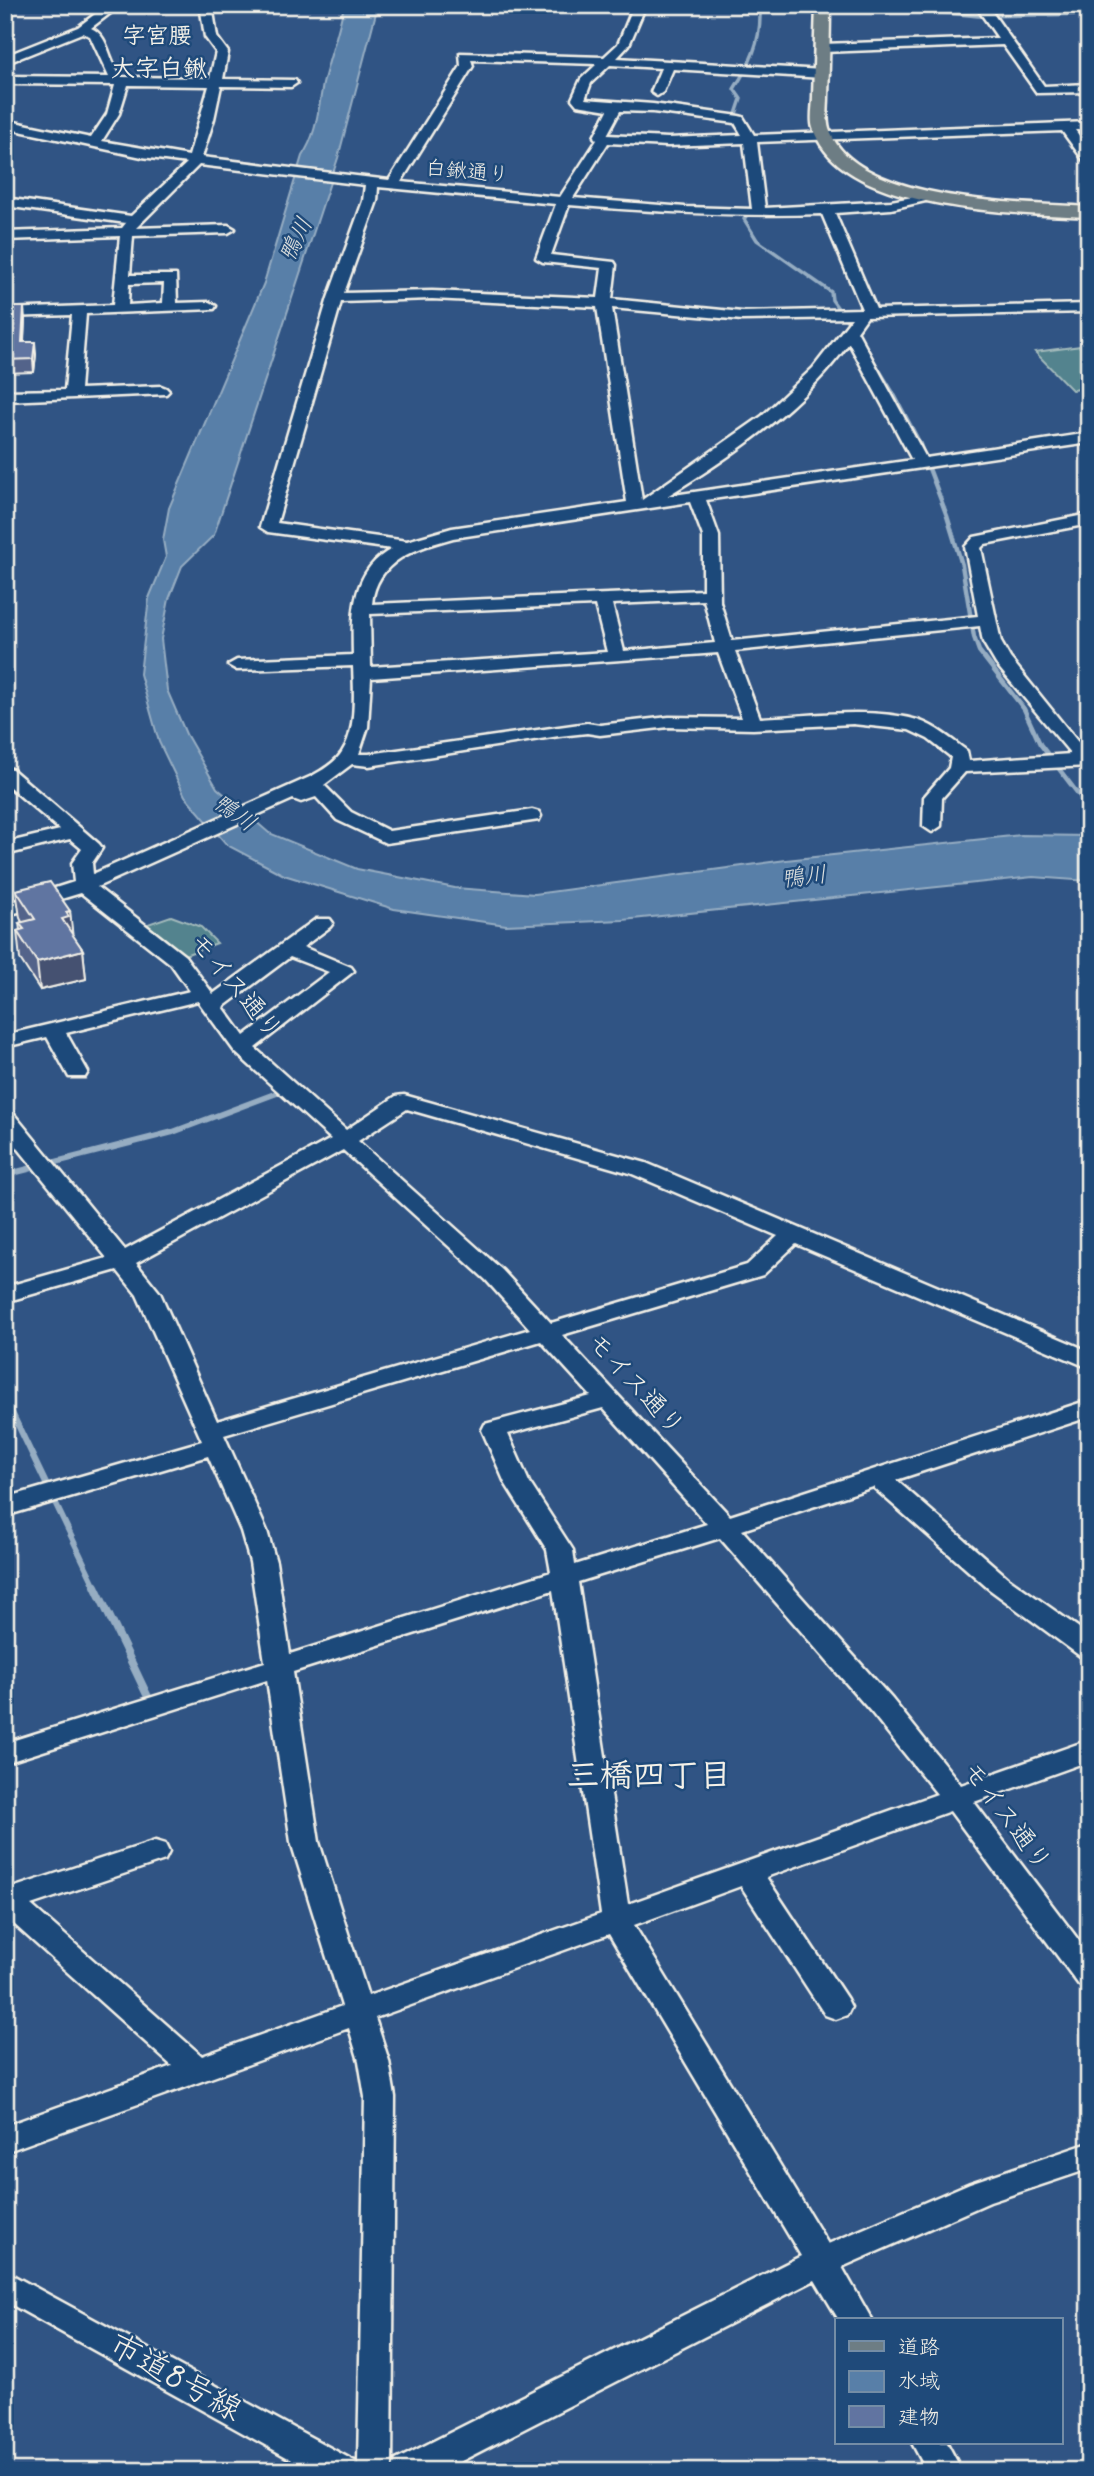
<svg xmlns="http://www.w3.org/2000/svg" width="1094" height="2476" viewBox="0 0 1094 2476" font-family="Mynerve,'Klee One',sans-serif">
<rect width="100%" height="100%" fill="#305484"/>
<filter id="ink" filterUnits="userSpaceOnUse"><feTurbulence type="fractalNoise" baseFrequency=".0143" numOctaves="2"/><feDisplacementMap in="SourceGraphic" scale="14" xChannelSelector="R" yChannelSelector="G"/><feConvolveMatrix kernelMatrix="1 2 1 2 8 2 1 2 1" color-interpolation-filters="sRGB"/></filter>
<g filter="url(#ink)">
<path fill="#52838e" stroke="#a3babb" stroke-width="2" d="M1089,345V388L1072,390L1035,352Z
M171,916L201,927L217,943L182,956L145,925Z"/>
<path fill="#587fa8" stroke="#96adc2" stroke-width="2" d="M344,5H378L338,158L214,535L182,566L169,599L161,639L167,690L186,734L217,788L269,833L357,869L455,888L535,894L786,860L1021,835L1089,836V881L1033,877L623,920L506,925L394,909L284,875L227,845L185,796L159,742L140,674L149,598L166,557L163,540L169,508L264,283L302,156C317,134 318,110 323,84C329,58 339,32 344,5Z"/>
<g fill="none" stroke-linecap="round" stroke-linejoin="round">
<path stroke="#96adc2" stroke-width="3.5" d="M869,5L978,16L1089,14
M744,136L733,123L741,99L734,89C750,64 761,42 760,12
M753,208L744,219L757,240L831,292L832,300L853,329
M861,340L894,394"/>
<path stroke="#96adc2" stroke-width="4.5" d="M893,393L919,442L947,516L962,565L974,637L979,651L1024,709L1040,744L1085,803L1089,822"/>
<path stroke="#96adc2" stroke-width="6" d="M5,1175L173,1132L277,1093
M5,1398L96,1588"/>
<path stroke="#96adc2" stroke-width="8" d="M95,1586L149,1699"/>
<defs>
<path id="minor" d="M107,5H121L91,28C110,36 108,63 122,77L210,78L216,52L205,37L200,5H212L217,37L228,52L223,79L295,80L297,83L291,87L221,86L214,119L202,157L389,180L461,66L460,53L604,57L618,44L634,5H646L629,45L617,58L823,70L829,74L823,78L673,69L663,92L657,96L651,92L661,68L610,65L591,83L585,99L653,104L739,116L743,117L754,135L1089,122V130H1075L1089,149V162L1084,161L1062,131L757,142L765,208L891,201L934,193V199L891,209L835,213L876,309L1089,304V312L867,317L857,331L926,458L1089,433V443L706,500L719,536L720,602L732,641L978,616L965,547L974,537L1089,514V524L985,544L981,548L1001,642L1010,658L1077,741L1089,751V766L965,772L942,798L941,826L932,832L923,826L924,797L949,768L951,757L928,739L909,730L853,724L753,729L669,727L600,735L587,733L559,736L369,766L352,764L324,785L351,812L389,831L532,810L539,812L541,816L539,820L386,843L337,820L316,797L301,802L293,799L97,887L185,956L213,994L316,919H330L333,923L330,927L303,947L351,967L354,971L255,1048L346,1130L396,1096L404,1095L646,1163L1089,1351V1368L796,1244L763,1275L562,1335L730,1516L1089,1400V1417L896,1480L1007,1577L1089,1635V1658L1080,1656L989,1589L873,1487L742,1530L892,1699L961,1785L1089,1740V1761L974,1802L1089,1954V1989L1079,1985L950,1811L766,1877L847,1999L851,2007L847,2015L836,2019L825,2015L741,1886L634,1925L828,2244L970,2183L1089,2143V2169L990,2202L842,2267L872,2320H839L815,2280L442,2471H312L5,2301V2271L358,2463L365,2097L359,2061L349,2028L5,2152V2126L172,2066L5,1916V1888L9,1889L155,1841L165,1844L169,1852L165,1860L31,1905L202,2056L342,2006L291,1842L267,1680L5,1763V1743L265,1662L250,1562L241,1531L208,1456L5,1516V1498L202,1441L137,1295L117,1270L5,1302V1287L107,1258L5,1132V1112L13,1113L125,1250L331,1139L235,1052L198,1001L66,1033L88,1072L85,1077H69L47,1037L5,1047V1035L190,991L171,964L81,893L5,916V904L74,882L72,863L82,849L70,839L5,855V843L60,830L5,783V768L12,769L99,844L102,848L92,863L93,874L312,776C323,770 335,763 342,752C357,730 354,691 353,666L237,670L228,665L237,660L353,655C352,615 351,570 392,549L268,532L260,527L328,298L363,201L365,185L199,165L136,228L228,225L235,229L228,233L133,236L130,275H176L177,303L209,302L216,306L214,309L86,314L80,389L161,386L166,388L169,391L166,394L5,401V391L65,390L72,315L5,317V309L113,305L120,236L5,240V232L122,228L126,223L5,206V198L131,216L187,163L142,157L5,128V120L91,138L107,114L115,85L5,84V76L109,77L90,36L82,33L5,64V56L78,27ZM471,60L597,64L581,79L572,99L577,105L608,110L594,137L597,140L560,197L401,182L473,66ZM128,85L209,86L189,156L102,141L119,114ZM620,111L653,112L735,123L742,135L668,138L607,135ZM608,143L668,146L744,143L752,209L685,207L573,198ZM378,187L556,204L536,258L543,262L602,268L598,298L432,291L344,293L377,201ZM569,205C654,212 737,217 822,214L862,309L742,312L612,299L616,265L614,262L551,255ZM164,283L163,303L128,305L129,284ZM432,299L597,307L627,502L452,528L407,541L277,523L341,302ZM612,308L742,320L852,318L813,368L762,416L642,500ZM849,343L912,460L667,496C734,455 802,408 849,343ZM690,502L703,536V590L372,604C376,560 417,548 453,538ZM704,600L715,643L624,651L612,604ZM595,605L607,652L371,667L370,614ZM980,626L983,642L996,664L1071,754L969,761L967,751C952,740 936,726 917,720C869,707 809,716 760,718L735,651ZM718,653L742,718L669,717L600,725L587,723L369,754H359L368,727L371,678ZM290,957L329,972L244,1036L223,1007ZM407,1109L630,1173L778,1236L747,1265L551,1323L502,1270L358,1141ZM343,1150L486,1280L530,1329L217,1421L160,1293L136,1263ZM541,1341L591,1396L485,1424L482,1430L505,1483L547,1550L551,1572L290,1654L276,1562L267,1531L224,1435ZM603,1408L707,1524L575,1565L573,1550L529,1482L508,1434ZM720,1538L872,1713L937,1794L628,1904L578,1582ZM553,1590L601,1914L368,1996L319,1842L293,1672ZM609,1934L801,2256L396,2460L392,2469L395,2097L389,2061L375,2018Z
M975,5H987L1044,86L1089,84V92L1037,93L1003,45L823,52L817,48L823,44L998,38Z
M912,2443H947L962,2471H927Z"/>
<path id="major" d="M816,5H830C830,36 829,66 828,97C828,106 826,119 829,129C854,203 1023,203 1089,207V217C1016,213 839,212 813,128C810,119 813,106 813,96C814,66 815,36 816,5Z"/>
</defs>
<use href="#minor" stroke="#f4f1e8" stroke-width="5"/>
<use href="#major" stroke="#f4f1e8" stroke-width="5"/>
<use href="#minor" fill="#1f4a7a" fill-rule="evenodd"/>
<use href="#major" fill="#6d7d84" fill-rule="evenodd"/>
</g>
<path fill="#53648a" stroke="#f4f1e8" stroke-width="2" d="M5,307L25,319L24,342L36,354L34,372L5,373Z
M16,890L70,911L72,935L83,950L86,979L40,990L20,959L17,931L20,930L19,923L22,922L20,918Z"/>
<path fill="#445171" stroke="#f4f1e8" stroke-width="2" d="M5,232L7,245L5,263Z
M24,307L25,319L23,355L22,342Z
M35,342L36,354L34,372L33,359Z
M70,911L73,939L62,919L66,912Z
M83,950L86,979L40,990L37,962Z"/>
<path fill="#6174a1" stroke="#f4f1e8" stroke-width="2" d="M5,307H24L22,342H35L33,359L5,360Z
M50,882L70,911L66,912L69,917L62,919L83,950L37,962L17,931L24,929L19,923L35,919L16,890Z"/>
</g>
<g text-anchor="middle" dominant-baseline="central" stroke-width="5" stroke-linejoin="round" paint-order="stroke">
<g font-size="21" fill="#f4f1e8" stroke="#1f4a7a">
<text transform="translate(467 172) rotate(5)">白鍬通り</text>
</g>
<g font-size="23" font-weight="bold" fill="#f4f1e8" stroke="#1f4a7a">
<text x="157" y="37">字宮腰</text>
</g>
<g font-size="23" font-style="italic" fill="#dde0de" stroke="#1f4a7a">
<text transform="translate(297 240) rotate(-64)">鴨川</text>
<text transform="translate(234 814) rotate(36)">鴨川</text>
<text transform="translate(804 878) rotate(-7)">鴨川</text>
</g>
<g font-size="24" font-weight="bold" fill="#f4f1e8" stroke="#1f4a7a">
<text x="159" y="69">大字白鍬</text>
</g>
<g font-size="26" fill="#f4f1e8" stroke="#1f4a7a">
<text transform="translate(235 987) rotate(50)">モイス通り</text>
<text transform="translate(635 1385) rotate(47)">モイス通り</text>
<text transform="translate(1006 1817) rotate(53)">モイス通り</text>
</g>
<g font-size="32" fill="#f4f1e8" stroke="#1f4a7a">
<text transform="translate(175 2378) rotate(29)">市道8号線</text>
</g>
<g font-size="33" font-weight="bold" fill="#f4f1e8" stroke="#1f4a7a">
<text x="649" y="1777">三橋四丁目</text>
</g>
</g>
<rect width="1094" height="2476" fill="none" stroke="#1f4a7a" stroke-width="28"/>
<rect x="14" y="14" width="1066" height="2448" fill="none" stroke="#f4f1e8" stroke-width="2.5" filter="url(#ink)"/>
<rect x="835" y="2318" width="228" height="126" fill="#1f4a7a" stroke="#748da6" stroke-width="2"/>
<rect x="849" y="2341" width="35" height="10" fill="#6d7d84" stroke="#748da6" stroke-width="2"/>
<text x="898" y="2354" font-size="21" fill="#f4f1e8">道路</text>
<rect x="849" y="2371" width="35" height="21" fill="#587fa8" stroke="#748da6" stroke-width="2"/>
<text x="898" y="2388" font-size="21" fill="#f4f1e8">水域</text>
<rect x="849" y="2406" width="35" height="21" fill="#6174a1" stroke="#748da6" stroke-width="2"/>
<text x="898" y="2424" font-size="21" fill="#f4f1e8">建物</text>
</svg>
